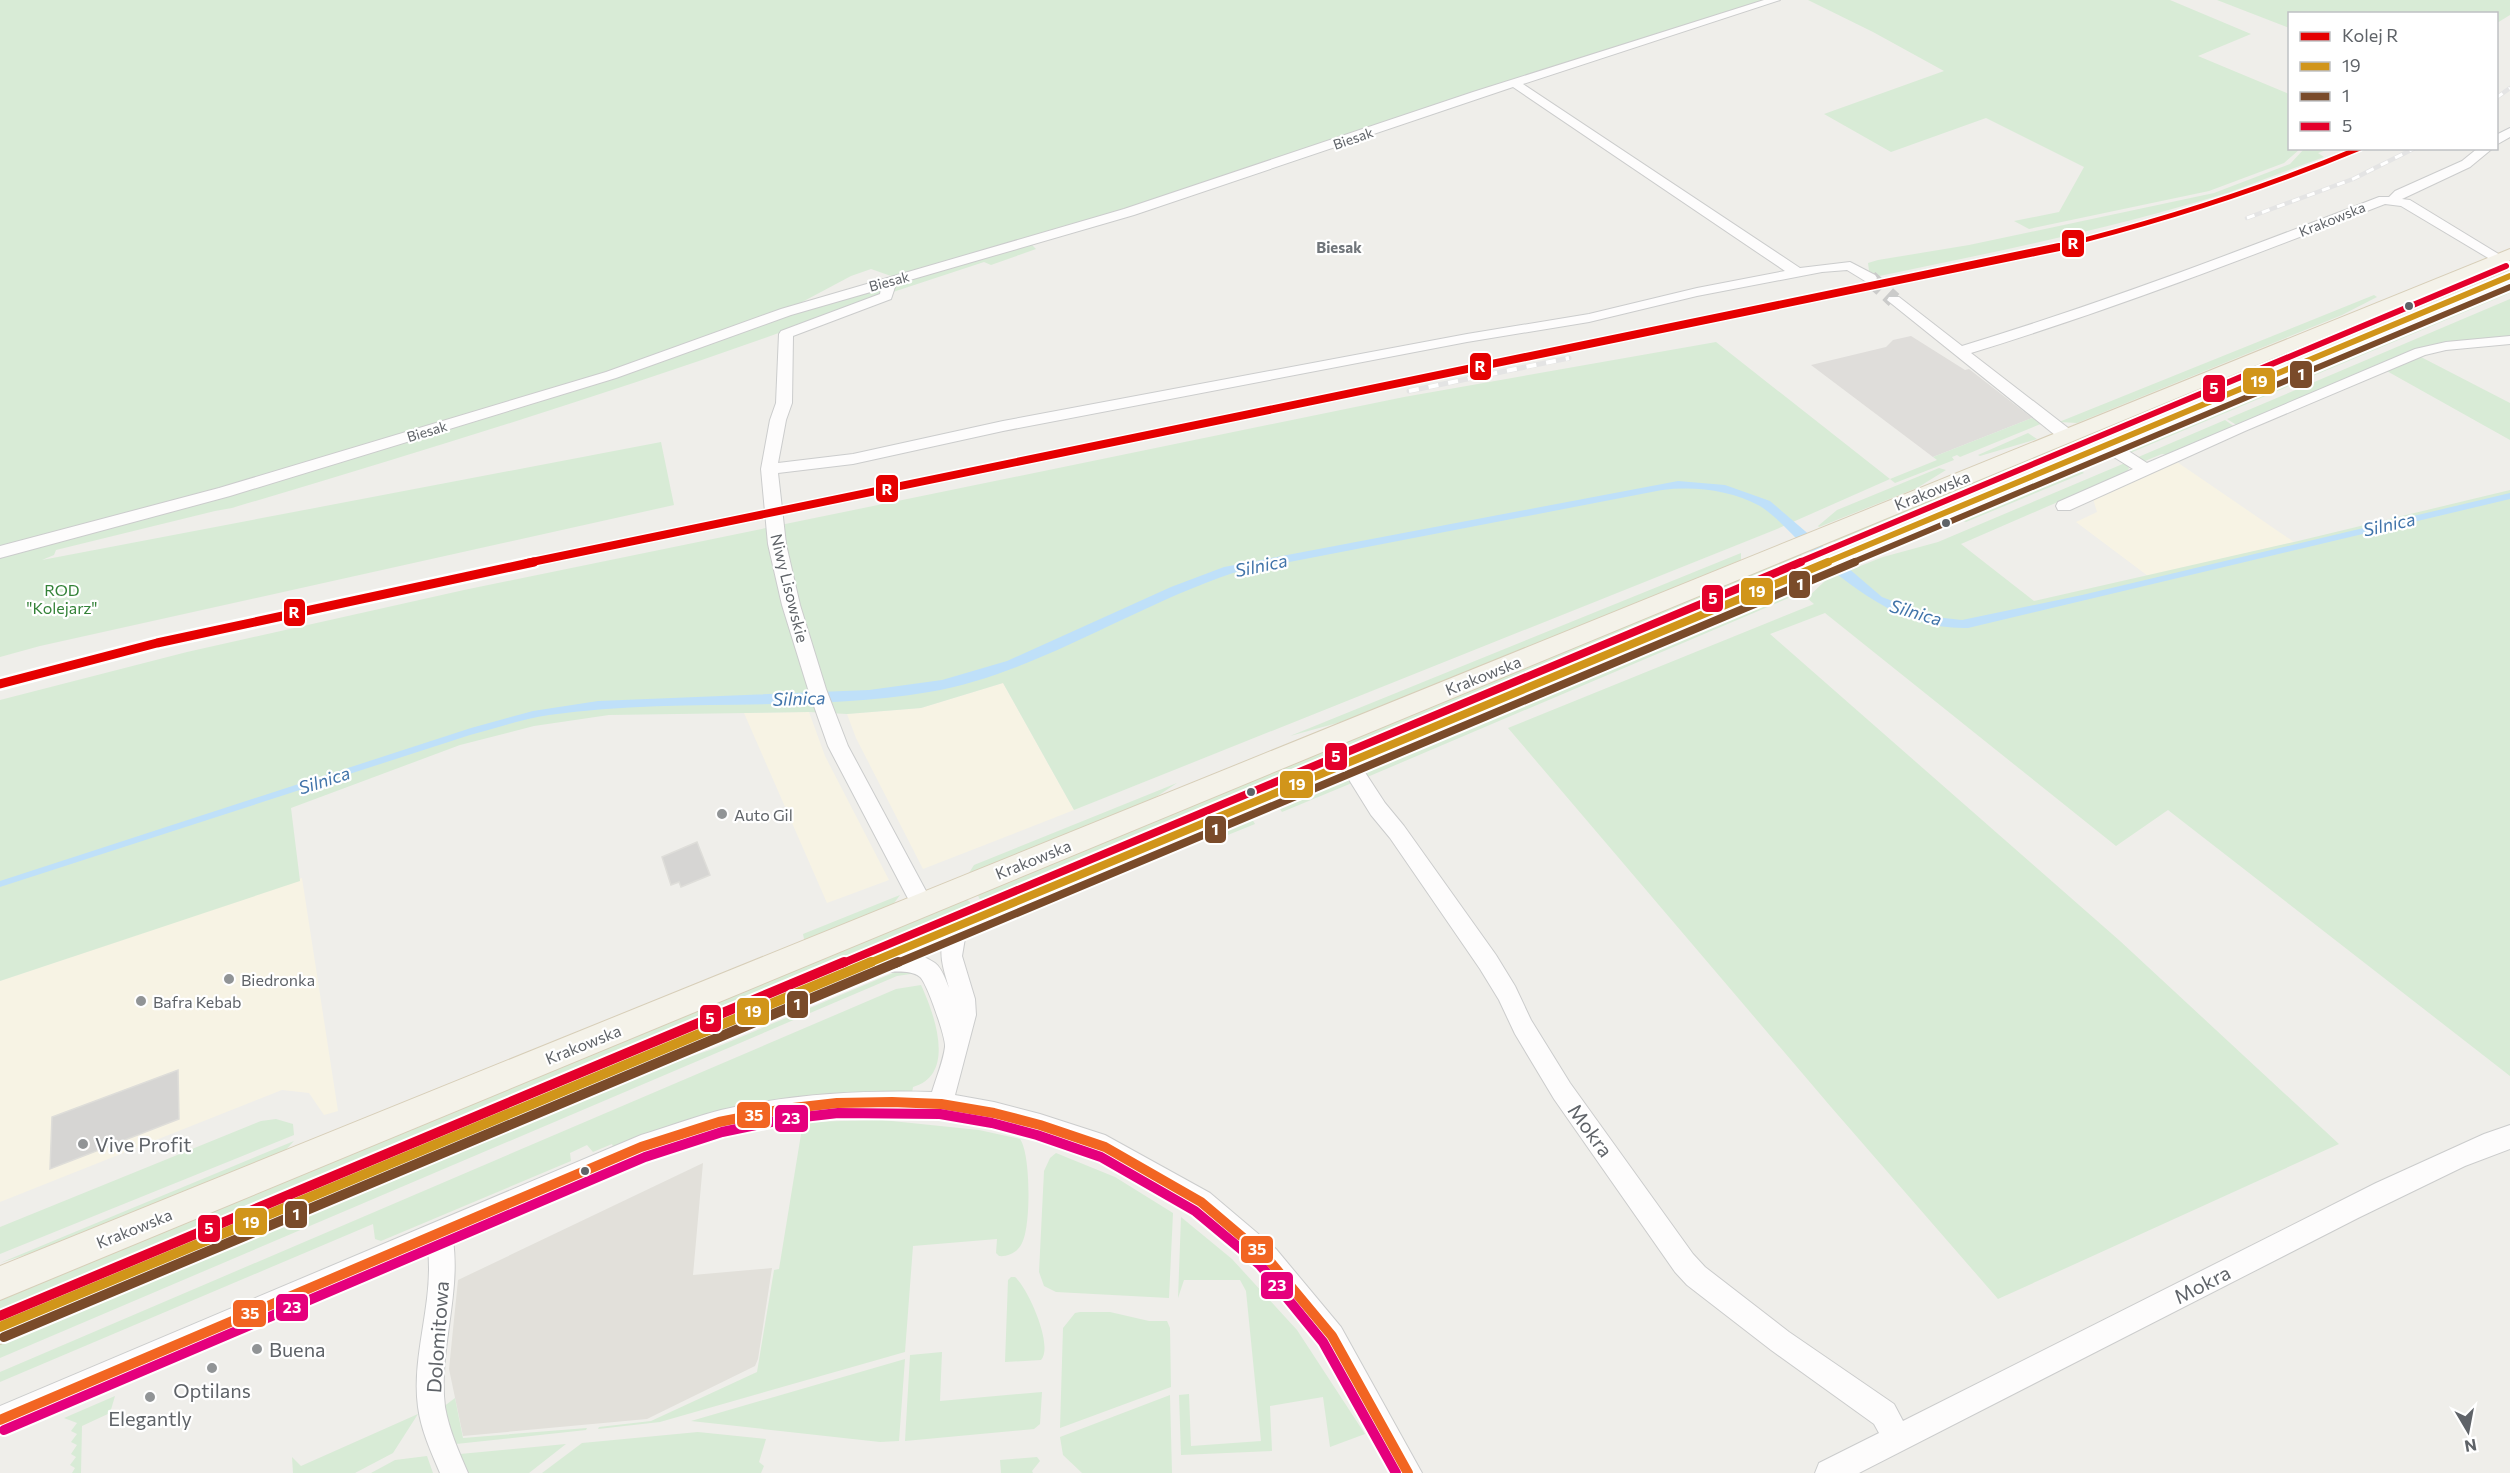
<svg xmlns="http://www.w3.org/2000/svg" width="2510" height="1473" viewBox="0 0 2510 1473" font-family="Commissioner,sans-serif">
<rect width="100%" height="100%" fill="#efeeea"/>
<path fill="#f7f3e4" d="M2177,462L2294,542L2148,576L2076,522L2097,512L2093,499Z
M1003,683L1074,810L923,869L856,738L847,714L921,708Z
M809,712L825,756L889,880L827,903L744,713Z
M302,878L338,1111L324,1115L309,1093L282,1090L0,1202V981Z"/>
<path fill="#dfddda" d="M1911,336L1965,370L1969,369L2032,418L1933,457L1811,365L1886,347L1893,340Z"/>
<path fill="#e2e0da" d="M703,1163L693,1275L772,1268L758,1359L755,1366L647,1419L463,1436L449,1369L458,1280Z"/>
<path fill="#d8ebd6" d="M0,0H1764L1603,51L1038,237L894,277L871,269L851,276L789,309L644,360L219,496L800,312L874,289L881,290L880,296C668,376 450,443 232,508L215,511L56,550L54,555L42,560L661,442L674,505L40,646L0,657Z
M1808,0H2170L2251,34L2198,56L2289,94L2290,148L2300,149L2284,163L2209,191L2029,229L2014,221L2059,212L2084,167L1986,118L1891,152L1824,114L1944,71L1873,32Z
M2217,0H2510V15L2497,23L2496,14H2290L2289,28Z
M2304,149H2329L2318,153L2324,157C2293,168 2261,181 2230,192C2112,229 1990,253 1870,278L1868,263L1878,260L1969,245L2214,193L2290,164Z
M1032,245L1036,249L991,265L984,262L893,292L895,285L900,283Z
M2476,275L2481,276L2401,309L2361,330L2067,452L2059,446Z
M2510,289V293L2130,453L2127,451V444L2376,340L2432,322Z
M2374,295L2377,297L2342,315L2077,423L2059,422Z
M2510,299V337L2429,345L2377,365L2238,426L2227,419Z
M1716,342L1890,479L1937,460L1933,457L2032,418L2043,423L1960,457L1957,455L1952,457L1954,460L1895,483L1890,479L1777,529L1074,810L1003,683L921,708L847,714L809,712L609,715L534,726L460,745L291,808L300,881L0,981V700L187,652L464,590L1404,397Z
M2419,356L2510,403V440L2385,370Z
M2225,420L2235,427L2169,455L2162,454L2145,461L2136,458Z
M2028,433L2037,439L1980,456L1978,455Z
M2052,450L2060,455L1839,547L1832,540Z
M2125,463L2129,468L2127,472L1961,544L2034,601L2294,542L2510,490V1076L2168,810L2116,846L1825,613L1770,634L2120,941L2339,1144L1998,1299L1831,1107L1508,728L1814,604L1807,598L1827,579L1883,557L1938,542Z
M2076,467L2084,473L1966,522L1961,520L1976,509Z
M1939,468L1946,470L1917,488L1819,527L1818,526L1837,510Z
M1741,553V560L1352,719L1290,736Z
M1800,554L1807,561L982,905L977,893Z
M1788,594L1791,597L1365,778L1367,766L1758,599L1769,602Z
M1335,778H1343L1352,783L1282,812L1278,806L1280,802Z
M1177,783L1150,801L967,876L974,865Z
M1246,816L1251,817L1255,824L1213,841L1210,835L1212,830Z
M900,895L892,906L809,940L804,939L803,934Z
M965,898L970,902V910L0,1312V1297Z
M900,970L917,973L897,976L0,1358V1342L627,1078L710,1050Z
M921,985C934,1013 957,1075 913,1087L912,1093L825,1094L794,1098L614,1149L612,1144L593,1152L587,1145L570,1153L571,1161L381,1241L375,1239L373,1224L0,1382V1372L896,989Z
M276,1119L293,1124L294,1135L0,1254V1227L261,1121Z
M882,1120L979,1130L1020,1139C1031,1154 1031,1227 1022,1243C1018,1252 1008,1257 999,1256L996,1253L997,1239L913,1246L905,1352L660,1422L598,1429L599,1427L651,1421L757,1372L774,1270L779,1269L803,1122Z
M294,1141L282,1154L88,1235L0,1263Z
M1056,1153L1115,1177L1173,1213L1169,1298L1056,1292L1044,1286L1039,1272L1044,1171L1050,1158Z
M1181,1217L1232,1259L1297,1330L1365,1434L1330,1447L1323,1397L1270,1406L1272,1451L1181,1455L1179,1395L1189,1394L1191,1446L1261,1441L1246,1291L1240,1280H1184L1178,1298Z
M1011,1277H1015C1028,1288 1054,1346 1041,1360L1005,1362L1008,1280Z
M1080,1312H1110L1149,1321H1167L1170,1328L1171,1387L1060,1428L1063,1328L1075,1313Z
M942,1352L940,1401L1042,1392L1040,1424L1034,1429L905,1441L910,1355Z
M905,1359L899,1441L880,1442L691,1421Z
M1170,1395L1172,1473H1082L1063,1455L1060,1437Z
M115,1396L110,1413L82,1426L81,1473H72L75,1468L70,1465L76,1457L71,1454L77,1445L71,1442L77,1434L71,1431L77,1423L64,1418Z
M455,1398L463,1438L587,1428L586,1430L456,1444L443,1407Z
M418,1414L393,1453L355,1473H293L292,1457L301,1466Z
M698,1432L766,1439L759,1462L764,1466L761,1473H542L582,1443Z
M566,1444L529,1473H467L460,1454Z
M427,1456L433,1473H371L395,1460Z
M1037,1457L1040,1461L1032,1471L1033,1473H1001L1000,1460Z"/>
<path fill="#bfe0f9" d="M1678,481L1725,485L1770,501L1882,597L1935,617L1962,620L2082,595L2510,493V499L1968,628C1903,630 1850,587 1804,546C1790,533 1776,516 1760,506C1730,490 1695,486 1662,490L1233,573C1131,607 1035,674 929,692C804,713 675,697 549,715C522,719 496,728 470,735L0,887V881L471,728L533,711L598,701L869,690L942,680L1007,661L1171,587L1224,567Z"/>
<path fill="#d6d5d3" stroke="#deddd9" stroke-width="1.5" d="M697,842L710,875L681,887L679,882L671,885L662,857Z
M178,1070L179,1119L50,1169L52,1117Z"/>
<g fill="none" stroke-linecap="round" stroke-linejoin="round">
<path stroke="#cbcbca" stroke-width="16" stroke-dasharray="16 8" stroke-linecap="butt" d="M1870,278L1894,300"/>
<defs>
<path id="minor" d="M1764,0H1780L1523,84L1800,268L1850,262L1875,275L1877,278L1875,281H1865L1847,270L1822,272L1697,296L1589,322L1467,342L1003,431L853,464L778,473L786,544L800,605L826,689L848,746L933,904L930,910L922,913L914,910L828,746L808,689L782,605L768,544L761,469L770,420L776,403L779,334L781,331L880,294L881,289L791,315L616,378L230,496L0,558V546L219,488L606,372L781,309L1124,209L1473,92ZM1513,87L1785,271L1697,288L1589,314L1467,334L1003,421L853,454L778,463L786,420L792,403L793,336L891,299L896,284L1134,215Z
M2510,128V137L2496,145V135Z
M2478,148H2493L2470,167L2402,199L2410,200L2510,261V271L2401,206L2385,204C2249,257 2111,310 1971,353L2072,431L2074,435L2066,440L2060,439L1887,300L1889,297H1899L1962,346C2103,303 2242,250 2379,197H2389L2395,191L2462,161Z
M2510,336V344L2446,350L2425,355L2245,431L2070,510H2058L2056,506L2058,502L2133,469L2101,449L2099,445L2101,441H2113L2147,463L2415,349L2446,342Z
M1348,754L1355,757L1385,803L1404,826L1496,955L1515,986L1531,1020L1570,1083L1693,1254L1705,1267L1789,1332L1894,1404L1903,1421L2376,1183L2484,1134L2510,1125V1149L2465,1166L2358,1218L1859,1473H1815L1819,1463L1879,1433L1874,1424L1771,1350L1687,1285L1675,1272L1554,1099L1515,1034L1499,1000L1480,969L1390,838L1371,815L1338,762L1341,757Z
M962,915L970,917L973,924L965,938L962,956L975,999L976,1015L955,1095L994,1102L1040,1114L1105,1135L1210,1193L1276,1249L1341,1327L1422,1473H1393L1323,1345L1258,1267L1192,1211L1098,1156L1040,1136L994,1124L941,1115L837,1114L784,1120L719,1133L644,1158L453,1240C461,1296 438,1351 445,1407C449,1430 459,1452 468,1473H440C431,1452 421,1430 418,1407C411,1355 434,1303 428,1250L0,1434V1406L641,1135C667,1127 694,1117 721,1110C791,1094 860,1090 932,1092C936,1078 943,1062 945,1047C946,1038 927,983 920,977C907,967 885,975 870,970L867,963L870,956C889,949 919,951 935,963C942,968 946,981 949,988C940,958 936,945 954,917Z"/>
<path id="major" d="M2510,249V260L0,1300V1266Z
M2510,270V283L0,1344V1310Z"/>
</defs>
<use href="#minor" stroke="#cbcccc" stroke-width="2"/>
<use href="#major" stroke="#d7ceb8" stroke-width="2"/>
<use href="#minor" fill="#fdfcfc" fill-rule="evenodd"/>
<use href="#major" fill="#f4f2e9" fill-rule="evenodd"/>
<defs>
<path id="rail-far1" d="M2496,98L2510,88
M2247,218L2353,179L2415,148"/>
<path id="rail" d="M1409,391L1569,358"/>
</defs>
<use href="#rail-far1" stroke="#e4e4e4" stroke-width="4.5"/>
<use href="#rail" stroke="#e4e4e4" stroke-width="5"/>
<use href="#rail-far1" stroke="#fff" stroke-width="3" stroke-dasharray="8" stroke-linecap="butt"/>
<use href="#rail" stroke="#fff" stroke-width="4" stroke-dasharray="10" stroke-linecap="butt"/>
<defs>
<path id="bus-1-far2" d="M1825,563L2510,276"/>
<path id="bus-1-far1" d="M867,964L1828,562"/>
<path id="bus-1" d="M0,1327L871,962"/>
<path id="bus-2-far2" d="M1851,563L2510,287"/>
<path id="bus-2-far1" d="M895,964L1855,562"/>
<path id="bus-2" d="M4,1337L898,962"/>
<path id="bus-3-far2" d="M1797,563L2506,266"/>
<path id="bus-3-far1" d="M841,964L1801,562"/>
<path id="bus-3" d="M0,1316L844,962"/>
<path id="bus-4" d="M0,1420L641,1147L719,1122L784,1109L837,1103L892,1102L941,1104L994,1113L1040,1125L1105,1147L1201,1202L1267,1258L1332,1336L1408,1473"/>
<path id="bus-5" d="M4,1430L645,1157L722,1132L786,1119L838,1113L940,1114L992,1123L1037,1135L1101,1157L1195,1211L1260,1265L1323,1342L1396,1473"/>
</defs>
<use href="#bus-1-far2" stroke="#fff" stroke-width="10"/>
<use href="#bus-1-far1" stroke="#fff" stroke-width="12"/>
<use href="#bus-1" stroke="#fff" stroke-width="14"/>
<use href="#bus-2-far2" stroke="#fff" stroke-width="10"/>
<use href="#bus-2-far1" stroke="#fff" stroke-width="12"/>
<use href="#bus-2" stroke="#fff" stroke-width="14"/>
<use href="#bus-3-far2" stroke="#fff" stroke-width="10"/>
<use href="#bus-3-far1" stroke="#fff" stroke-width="12"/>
<use href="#bus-3" stroke="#fff" stroke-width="14"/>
<use href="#bus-4" stroke="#fff" stroke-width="14"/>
<use href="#bus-5" stroke="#fff" stroke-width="14"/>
<use href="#bus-1-far2" stroke="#d1951a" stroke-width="6"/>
<use href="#bus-1-far1" stroke="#d1951a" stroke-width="8"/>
<use href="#bus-1" stroke="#d1951a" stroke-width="10"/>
<use href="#bus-2-far2" stroke="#7a4b2a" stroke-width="6"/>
<use href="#bus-2-far1" stroke="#7a4b2a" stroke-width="8"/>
<use href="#bus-2" stroke="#7a4b2a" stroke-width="10"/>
<use href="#bus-3-far2" stroke="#e4002b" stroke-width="6"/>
<use href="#bus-3-far1" stroke="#e4002b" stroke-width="8"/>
<use href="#bus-3" stroke="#e4002b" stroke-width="10"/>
<use href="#bus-4" stroke="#f26522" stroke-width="10"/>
<use href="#bus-5" stroke="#e5007d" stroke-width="10"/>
<defs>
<path id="rail-1-far2" d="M2053,248C2158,222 2260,190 2360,148"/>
<path id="rail-1-far1" d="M527,563L2059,247"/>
<path id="rail-1" d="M0,684L157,643L534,562"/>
</defs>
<use href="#rail-1-far2" stroke="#fff" stroke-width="8"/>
<use href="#rail-1-far1" stroke="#fff" stroke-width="11"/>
<use href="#rail-1" stroke="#fff" stroke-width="14"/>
<use href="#rail-1-far2" stroke="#e50000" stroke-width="5"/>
<use href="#rail-1-far1" stroke="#e50000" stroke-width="8"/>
<use href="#rail-1" stroke="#e50000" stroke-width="9"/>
</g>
<g fill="#5f6368" stroke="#fff" stroke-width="2">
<circle cx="2409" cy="306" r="5"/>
<circle cx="1946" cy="523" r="5"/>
<circle cx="1251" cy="792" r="5"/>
<circle cx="585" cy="1171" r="5"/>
</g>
<g fill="#919496" stroke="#fff" stroke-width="2">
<circle cx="722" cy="814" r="6"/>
<circle cx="229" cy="979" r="6"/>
<circle cx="141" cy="1001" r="6"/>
<circle cx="83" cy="1144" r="6"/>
<circle cx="257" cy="1349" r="6"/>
<circle cx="212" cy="1368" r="6"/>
<circle cx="150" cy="1397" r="6"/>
</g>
<g text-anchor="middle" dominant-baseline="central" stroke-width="4.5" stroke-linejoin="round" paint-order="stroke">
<g font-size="14" fill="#5f6368" stroke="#fff">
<text transform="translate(1353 138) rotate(-19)">Biesak</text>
<text transform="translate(2332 219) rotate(-22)">Krakowska</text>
<text transform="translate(889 281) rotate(-15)">Biesak</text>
<text transform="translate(427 431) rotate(-17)">Biesak</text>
</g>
<g font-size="15" font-weight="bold" fill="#70757a" stroke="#fff">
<text x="1339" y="247">Biesak</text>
</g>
<g font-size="16" fill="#5f6368" stroke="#fff">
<text transform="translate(1932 490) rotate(-22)">Krakowska</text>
<text transform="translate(790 588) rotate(76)">Niwy Lisowskie</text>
<text transform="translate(1483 675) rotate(-22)">Krakowska</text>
<text transform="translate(1033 859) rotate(-22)">Krakowska</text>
<text transform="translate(583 1044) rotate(-22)">Krakowska</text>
<text transform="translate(134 1228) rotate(-22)">Krakowska</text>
</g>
<g font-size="16" fill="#348238" stroke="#fff">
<text x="62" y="589">ROD<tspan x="62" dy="18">"Kolejarz"</tspan></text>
</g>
<g font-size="16" fill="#5f6368" stroke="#fff" text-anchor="start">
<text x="734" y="814">Auto Gil</text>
<text x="241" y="979">Biedronka</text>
<text x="153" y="1001">Bafra Kebab</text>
</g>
<g font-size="18" font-style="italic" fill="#4174aa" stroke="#fff">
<text transform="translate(2389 524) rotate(-13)">Silnica</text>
<text transform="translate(1261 565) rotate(-12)">Silnica</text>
<text transform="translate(1916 612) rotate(16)">Silnica</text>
<text transform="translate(799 698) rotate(-2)">Silnica</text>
<text transform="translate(324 780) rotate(-18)">Silnica</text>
</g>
<g font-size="20" fill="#5f6368" stroke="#fff">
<text transform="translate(1591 1130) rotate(54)">Mokra</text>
<text transform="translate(2202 1284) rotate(-27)">Mokra</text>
<text transform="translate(437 1337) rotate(-86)">Dolomitowa</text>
</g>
<g font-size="20" fill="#5f6368" stroke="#fff" text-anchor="start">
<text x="95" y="1144">Vive Profit</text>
<text x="269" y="1349">Buena</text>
<text x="212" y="1390" text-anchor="middle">Optilans</text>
<text x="150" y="1418" text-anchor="middle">Elegantly</text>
</g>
</g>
<g stroke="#fff" stroke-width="2">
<rect x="2061" y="229" width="24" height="29" rx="6" fill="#e50000"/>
<rect x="1469" y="352" width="23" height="29" rx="6" fill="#e50000"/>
<rect x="2289" y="360" width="24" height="29" rx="6" fill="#7a4b2a"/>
<rect x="2242" y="367" width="34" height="28" rx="6" fill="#d1951a"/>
<rect x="2202" y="374" width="24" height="29" rx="6" fill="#e4002b"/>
<rect x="875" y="474" width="24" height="29" rx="6" fill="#e50000"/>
<rect x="1788" y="570" width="23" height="29" rx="6" fill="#7a4b2a"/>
<rect x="1740" y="577" width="34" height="29" rx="6" fill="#d1951a"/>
<rect x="1701" y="584" width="23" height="29" rx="6" fill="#e4002b"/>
<rect x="283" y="598" width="23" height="29" rx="6" fill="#e50000"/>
<rect x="1324" y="742" width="24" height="29" rx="6" fill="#e4002b"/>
<rect x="1279" y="770" width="35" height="29" rx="6" fill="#d1951a"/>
<rect x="1204" y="815" width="23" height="29" rx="6" fill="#7a4b2a"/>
<rect x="786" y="990" width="23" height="29" rx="6" fill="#7a4b2a"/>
<rect x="736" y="997" width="34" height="29" rx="6" fill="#d1951a"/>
<rect x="699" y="1004" width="23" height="29" rx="6" fill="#e4002b"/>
<rect x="736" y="1101" width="35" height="28" rx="6" fill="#f26522"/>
<rect x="774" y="1104" width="35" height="29" rx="6" fill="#e5007d"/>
<rect x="284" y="1200" width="24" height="29" rx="6" fill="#7a4b2a"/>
<rect x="234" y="1207" width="34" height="29" rx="6" fill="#d1951a"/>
<rect x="197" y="1214" width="24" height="29" rx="6" fill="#e4002b"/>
<rect x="1240" y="1235" width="34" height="29" rx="6" fill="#f26522"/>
<rect x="1260" y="1271" width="34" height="29" rx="6" fill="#e5007d"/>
<rect x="275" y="1293" width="34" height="29" rx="6" fill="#e5007d"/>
<rect x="232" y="1299" width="35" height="29" rx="6" fill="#f26522"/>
</g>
<g font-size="16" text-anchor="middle" font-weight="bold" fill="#fff">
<text x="2073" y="249">R</text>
<text x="1480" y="372">R</text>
<text x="2301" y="380">1</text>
<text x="2259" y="387">19</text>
<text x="2214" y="394">5</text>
<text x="887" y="495">R</text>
<text x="1800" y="590">1</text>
<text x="1757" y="597">19</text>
<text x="1713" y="604">5</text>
<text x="294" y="618">R</text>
<text x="1336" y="762">5</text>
<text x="1297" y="790">19</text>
<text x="1215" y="835">1</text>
<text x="797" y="1010">1</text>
<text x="753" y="1017">19</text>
<text x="710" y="1024">5</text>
<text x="754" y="1121">35</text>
<text x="791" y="1124">23</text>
<text x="296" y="1220">1</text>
<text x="251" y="1228">19</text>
<text x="209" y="1234">5</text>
<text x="1257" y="1255">35</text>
<text x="1277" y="1291">23</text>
<text x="292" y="1313">23</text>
<text x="250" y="1319">35</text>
</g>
<rect x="2288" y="12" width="210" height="138" fill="#ffffff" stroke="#bfc1c3" stroke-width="1.5"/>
<rect x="2300" y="32" width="30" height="9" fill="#e50000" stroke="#bfc1c3" stroke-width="1.5"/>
<text x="2342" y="42" font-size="18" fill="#5f6368">Kolej R</text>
<rect x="2300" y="62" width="30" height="9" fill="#d1951a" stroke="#bfc1c3" stroke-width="1.5"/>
<text x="2342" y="72" font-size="18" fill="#5f6368">19</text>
<rect x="2300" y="92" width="30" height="9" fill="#7a4b2a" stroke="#bfc1c3" stroke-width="1.5"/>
<text x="2342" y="102" font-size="18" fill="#5f6368">1</text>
<rect x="2300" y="122" width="30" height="9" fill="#e4002b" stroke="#bfc1c3" stroke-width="1.5"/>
<text x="2342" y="132" font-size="18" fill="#5f6368">5</text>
<g transform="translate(2468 1431) rotate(170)" stroke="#ffffff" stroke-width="4.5" paint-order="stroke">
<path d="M0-4.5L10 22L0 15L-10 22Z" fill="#5f6368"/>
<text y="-9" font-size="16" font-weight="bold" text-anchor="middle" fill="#5f6368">N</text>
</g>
</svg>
